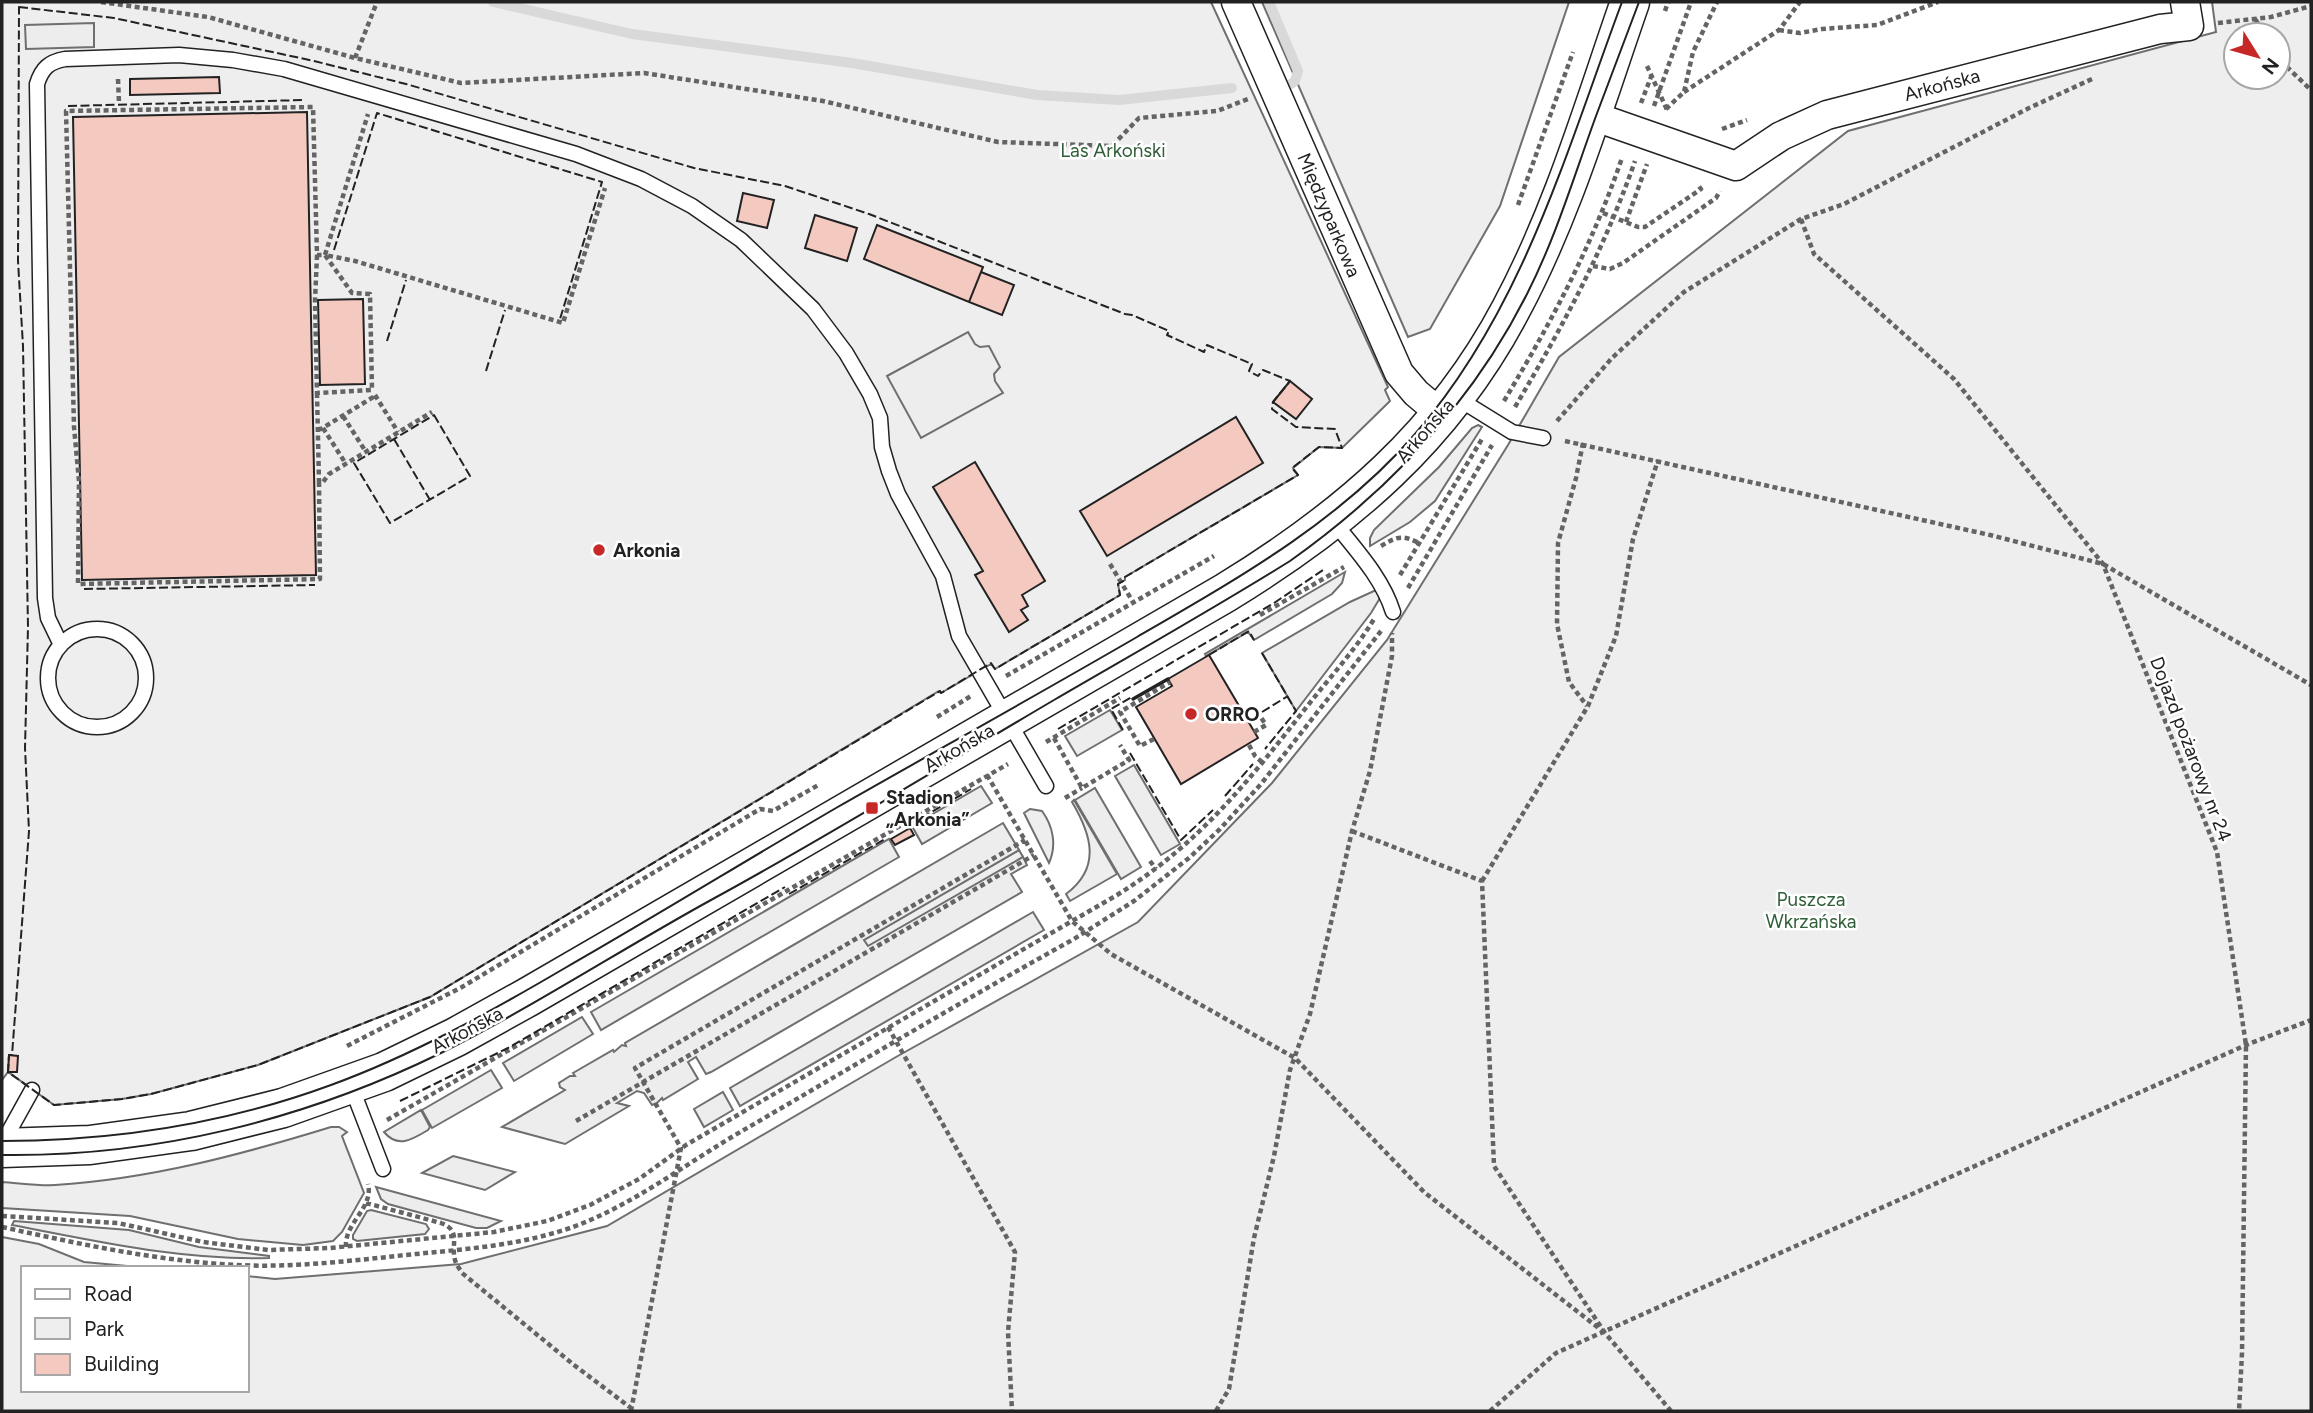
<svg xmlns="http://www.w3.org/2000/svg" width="2313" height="1413" viewBox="0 0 2313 1413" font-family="Figtree,sans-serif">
<rect width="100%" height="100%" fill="#fff"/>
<path fill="#eee" stroke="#6f6f6f" stroke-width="2" fill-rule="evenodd" d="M2,2H1211L1388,387L1385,390L1390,401L1342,448L1319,447L1293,468L1298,475L1125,577V580L1118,584L1120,595L995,669L991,664L941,693L939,691L430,997L258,1065L151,1094L122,1099L54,1105L8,1072L2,1080Z
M1262,2H1569L1500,206L1430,329L1408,337Z
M2212,2H2311V1411H2V1237L39,1244L84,1262L149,1268H23V1390H247V1276L275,1279L461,1264L607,1226L896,1057L1138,922L1272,783L1387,640L1508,445L1559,357L1848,131L2216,32ZM2236,35H2278V77H2236Z
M1478,425L1482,427L1435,501L1410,522L1370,546V538L1374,530L1439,467L1472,428Z
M1345,572L1342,583L1332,594L1254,640L1248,632L1206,656L1205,654Z
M1376,590L1380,598L1371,613L1296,711L1262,653L1350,602Z
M1074,800L1117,874L1070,901L1066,894C1102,867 1091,834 1072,802Z
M1030,809L1042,811C1053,826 1057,845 1049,863L1024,813Z
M1019,850L1023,857L945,905L868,947L864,940Z
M421,1110L430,1127L428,1130C413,1139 398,1149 384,1132Z
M331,1127H339L347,1132L342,1136L364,1193L342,1232L333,1241L303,1245L238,1239L130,1216L2,1208V1182C19,1183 38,1186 55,1185C150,1179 240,1155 331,1127Z
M371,1210L426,1224L429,1229L425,1234L357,1241L353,1239V1235L367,1211Z
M14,1221L129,1230L199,1247L269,1256V1258C182,1261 97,1241 12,1225Z"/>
<path fill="#ededed" stroke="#6f6f6f" stroke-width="2" d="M94,23V47L26,49L25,25Z
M968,332L975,344L980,347L989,346L1000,367L994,374L995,381L1003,393L921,438L887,376Z
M1110,710L1122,730L1077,756L1065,736Z
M1134,765L1180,844L1161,855L1115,776Z
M981,786L992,803L922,844L912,826Z
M1095,788L1141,867L1121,879L1075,800Z
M1003,823L1019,850L864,940L868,946L1023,857L1027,865L1011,874L1022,892L711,1072L706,1074L696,1057L688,1062L698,1079L663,1100L662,1098L657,1103L652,1105L644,1093L637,1091L617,1103L629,1106L565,1144L502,1127L565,1090L560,1087L559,1083L570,1076H575L573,1073L613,1050L614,1052L622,1045L626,1046L625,1043Z
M889,839L899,857L601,1030L591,1012Z
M1033,912L1044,930L740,1106L730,1088Z
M582,1017L593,1034L514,1081L503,1063Z
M491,1070L502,1088L432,1128L422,1110Z
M723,1092L733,1110L704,1127L694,1109Z
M453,1156L515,1172L485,1190L422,1173Z
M376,1187L501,1221L487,1228H476L388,1204L381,1199Z"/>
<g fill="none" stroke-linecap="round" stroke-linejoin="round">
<path stroke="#d9d9d9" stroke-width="10" d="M493,2L632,34L852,63L1037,95L1119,100L1232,88
M1269,2L1298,71L1295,81L1291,84"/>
</g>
<path fill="#f3c9c0" stroke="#222" stroke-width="2" d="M219,77L220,93L130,95V79Z
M307,112L316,575L82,580L73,117Z
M743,193L774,200L767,228L737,221Z
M815,215L857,228L847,261L805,248Z
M877,225L983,267L969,302L864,259Z
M981,272L1014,285L1002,315L969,302Z
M363,299L365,384L320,385L318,300Z
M1290,381L1312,399L1296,419L1273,402Z
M1236,417L1263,463L1107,556L1080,511Z
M975,462L1045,581L1022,595L1028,606L1021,610L1028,620L1009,632L975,575L983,571L933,487Z
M1209,655L1258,738L1181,784L1136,707L1172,686L1168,679Z
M910,828L914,835L895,845L891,839Z
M9,1055L18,1056L17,1072H8Z"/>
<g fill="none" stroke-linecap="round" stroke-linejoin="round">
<defs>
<path id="lane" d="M1457,398L1512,432L1543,438
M1333,521C1355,549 1382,577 1393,612
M48 678a49 49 0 1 1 98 0a49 49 0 1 1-98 0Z
M61,645L48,618L45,598L37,84C42,68 49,62 65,59L179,55L233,60L284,69L576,154L641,179L692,206L741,240L813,309L846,353L870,394L880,418L882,447L889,471L898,494L943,576L959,636L1046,786
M351,1086L383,1169
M2,1144L32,1090"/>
<path id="street" d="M1236,2L1399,373L1416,393L1441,414
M1590,115L1736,166L1781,136L1827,115L2160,29L2189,26L2185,2"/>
<path id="secondary" d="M2,1148L90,1145L191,1131L283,1108L384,1072L456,1037L528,997L1225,593C1346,519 1444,436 1511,309C1563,212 1594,105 1630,2"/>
</defs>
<use href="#lane" stroke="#222" stroke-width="17"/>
<use href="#street" stroke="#222" stroke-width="31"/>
<use href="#secondary" stroke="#222" stroke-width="41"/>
<path stroke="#646464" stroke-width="4.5" stroke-dasharray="5 3.5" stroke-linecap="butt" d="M101,2L208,17L355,58L461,83L644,73L823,101L998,142L1112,146L1139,118L1217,111L1248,99
M1665,11L1668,2
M2255,19L2266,35
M2218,23L2271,17L2311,6
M1779,30L1800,33L1822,29L1877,25L1938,2
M2278,52L2288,68L2311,90
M355,58L377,2
M1647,66L1668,112
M118,79L119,103
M1684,92L1779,30L1800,2
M1641,103L1651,77
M1654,106L1691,2
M1666,109L1684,92L1693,52L1717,2
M1722,129L1747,120
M1518,205L1573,52
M1603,213L1638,227H1645L1701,189L1698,185
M1801,219L1814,254L1954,379L2103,564L2217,852L2246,1045L2242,1353L2239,1411
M1626,222L1647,164
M317,255L315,301L317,393L372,390L370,294L352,293L325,255L355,261L563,323L605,188
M1593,266L1610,269L1623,263L1716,198L1720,191
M317,393L319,482H323L329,474L432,412
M375,395L398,432
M1504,401C1553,319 1591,248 1622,158
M1515,407C1564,324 1603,252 1635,161
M343,416L366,452
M1557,421L1612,358L1684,292L1801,219L1844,204L2029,108L2092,79
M323,428L346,464
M318,429H321L375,396
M1565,441L1990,535L2103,564L2311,685
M1583,443L1576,478L1558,543L1557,624L1569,682L1587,706
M319,482L320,579L78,584L79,481L74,427L66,111L313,107L317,255H325L368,114
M1381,546C1397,536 1403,535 1419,543
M1110,564L1133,602
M1400,575L1482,439
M1408,588L1492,445
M1260,615L1344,567
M1006,676L1214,556
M937,717L971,696
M1254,732L1266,725L1254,707
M1054,738L1082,788L1129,760L1120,745
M1154,739L1140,746L1120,712L1170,682
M1046,742L1120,698
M1249,745L1255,756L1263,763
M987,775L1072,921L1111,954L1295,1058L1424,1192L1605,1333
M1065,798L1082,788
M1352,831L1482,881L1494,1166L1605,1333L1671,1411
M1150,861L1156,869
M1482,881L1588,706L1616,636L1633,539L1658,460
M888,1027L1015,1252L1008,1332L1012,1411
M347,1046L462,987L760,809L773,811L820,784
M387,1120L1008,764
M576,1121L1034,855
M366,1203L441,1223C463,1231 449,1246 456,1263C457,1266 460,1269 462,1273L574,1365L635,1411
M2,1216L118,1223L203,1242L268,1250L330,1248L494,1232L547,1221L590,1205L639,1179L686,1145L1117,895C1201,843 1250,779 1309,704C1331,676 1356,649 1374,619
M2,1227C80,1244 157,1261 237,1265C297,1268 356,1260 416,1254C468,1249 520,1245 570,1228C632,1206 685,1164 742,1131C852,1067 962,1001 1074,939L1134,901L1189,858L1220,829L1261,784L1381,631
M346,1247C344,1223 374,1208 368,1184
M631,1411L681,1148L635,1068L1025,840
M1216,1411L1229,1389L1254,1238L1274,1156L1290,1070L1310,1014L1352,831L1370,771L1392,656V633
M1490,1411L1556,1353L2246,1045L2311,1020"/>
<use href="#lane" stroke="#fff" stroke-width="14"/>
<use href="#street" stroke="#fff" stroke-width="28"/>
<use href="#secondary" stroke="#fff" stroke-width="38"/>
<path stroke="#222" stroke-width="2" d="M2,1141C114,1141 225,1124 331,1085C413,1055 490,1012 565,968C656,916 745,861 836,808C936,751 1037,695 1137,637C1237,579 1339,522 1415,434C1523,310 1566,152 1622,2
M2,1155C155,1157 304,1120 441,1053C533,1007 620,950 711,900C827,837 940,767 1054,700C1133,654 1213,609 1290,561C1390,490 1472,403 1527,294C1556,237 1574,176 1596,116C1610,78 1625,40 1639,2"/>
<path stroke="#222" stroke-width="2" stroke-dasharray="9 3.5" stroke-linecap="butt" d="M19,7L114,18L314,61L406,84L694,168L785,186L869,214L1125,314L1132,315L1169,331L1167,335L1204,352L1207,345L1252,364L1249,371L1258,376L1263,370L1290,381L1273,402L1272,409L1296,427L1335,429L1342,448L1319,447L1292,468L1298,475L1125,577V580L1118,584L1120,595L995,669L991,663L941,693L940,691L430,997L258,1065L151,1094L122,1099L54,1105L8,1072L9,1055H12L29,831L25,748L28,627L23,346L18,261Z
M68,106L305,100
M334,250L377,113L602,182L560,319
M387,341L406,280
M486,371L505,310
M434,415L470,476L390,523L354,463Z
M394,439L430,500
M84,589L315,585
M1262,653L1296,711L1265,749
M1209,655L1249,631L1254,640
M1262,712L1288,696
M1058,729L1274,603L1323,570
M1123,730L1111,709L1132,697L1133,699
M1130,753L1181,840L1213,810
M1225,796L1253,764
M911,824L971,789
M789,894L885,839
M400,1101L508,1048L785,887"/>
<path stroke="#222" stroke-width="3.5" d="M1133,699L1168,679"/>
</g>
<g fill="#c62828" stroke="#fff" stroke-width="2.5">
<circle cx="599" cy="550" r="7"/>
<circle cx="1191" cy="714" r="7"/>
<rect x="865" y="801" width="14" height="14" rx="3.5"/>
</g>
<g text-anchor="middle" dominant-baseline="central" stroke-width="5" stroke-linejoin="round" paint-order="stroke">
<g font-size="19" fill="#222" stroke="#fff">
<text transform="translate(1942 85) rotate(-15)">Arkońska</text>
<text transform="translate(1329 215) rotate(67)">Międzyparkowa</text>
<text transform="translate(1425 431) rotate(-49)">Arkońska</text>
<text transform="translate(959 748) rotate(-30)">Arkońska</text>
<text transform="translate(2191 749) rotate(69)">Dojazd pożarowy nr 24</text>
<text transform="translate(467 1030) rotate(-28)">Arkońska</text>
</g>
<g font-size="19" fill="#2f5e38" stroke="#fff">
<text x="1113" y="150">Las Arkoński</text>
<text x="1811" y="899">Puszcza<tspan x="1811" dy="22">Wkrzańska</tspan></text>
</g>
<g font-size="19" font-weight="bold" fill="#222" stroke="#fff" text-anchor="start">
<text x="613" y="550">Arkonia</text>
<text x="1205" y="714">ORRO</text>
<text x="886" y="797">Stadion<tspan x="886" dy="22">„Arkonia”</tspan></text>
</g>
</g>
<rect width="2313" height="1413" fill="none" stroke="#222222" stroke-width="7"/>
<rect x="21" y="1266" width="228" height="126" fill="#ffffff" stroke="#a7a7a7" stroke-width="2"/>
<rect x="35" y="1289" width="35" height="10" fill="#ffffff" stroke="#a7a7a7" stroke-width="2"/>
<text x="84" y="1301" font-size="21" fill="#222222">Road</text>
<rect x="35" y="1318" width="35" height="21" fill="#eeeeee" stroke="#a7a7a7" stroke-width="2"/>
<text x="84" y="1336" font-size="21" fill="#222222">Park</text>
<rect x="35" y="1354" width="35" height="21" fill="#f3c9c0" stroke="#a7a7a7" stroke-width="2"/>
<text x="84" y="1371" font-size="21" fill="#222222">Building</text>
<g transform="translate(2257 56) rotate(127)"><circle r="33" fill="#ffffff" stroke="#a7a7a7" stroke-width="2"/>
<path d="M0-5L12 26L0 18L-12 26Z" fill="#c62828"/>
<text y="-10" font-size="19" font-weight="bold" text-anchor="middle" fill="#222222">N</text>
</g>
</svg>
